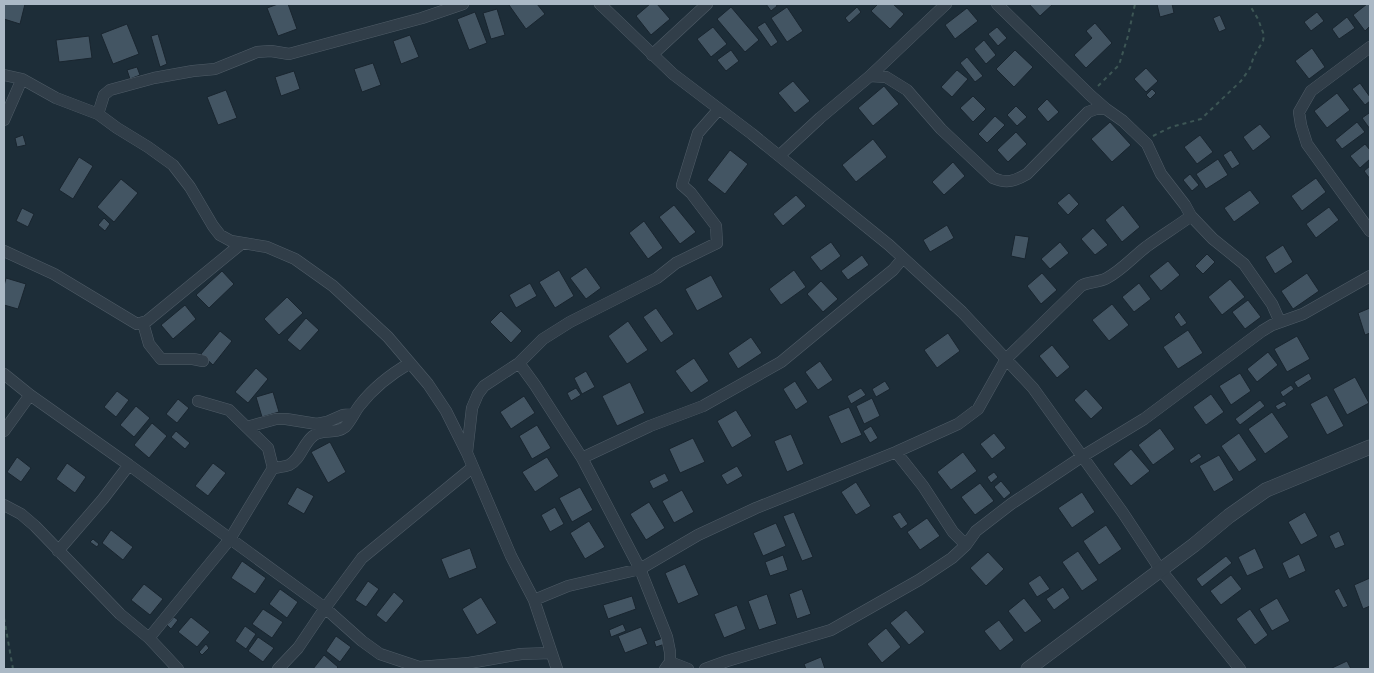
<svg xmlns="http://www.w3.org/2000/svg" width="1374" height="673" viewBox="0 0 1374 673" font-family="Barlow,sans-serif">
<rect width="100%" height="100%" fill="#1d2d38"/>
<path fill="#435563" stroke="#19252f" d="M4,4H25L20,24L4,19Z
M278,4H288L297,29L278,36L267,8Z
M511,4H537L545,14L526,29L509,5Z
M650,4H657L670,19L651,35L636,16Z
M766,4H776L777,6L771,11Z
M878,4H893L904,14L890,29L871,11Z
M1029,4H1053L1040,16Z
M1157,4H1172L1174,13L1160,17Z
M1367,4L1370,5V26L1365,31L1353,15Z
M731,7L759,40L745,52L717,19Z
M787,7L803,31L787,42L771,18Z
M857,7L861,12L849,23L845,18Z
M967,8L978,21L955,39L945,25Z
M497,9L505,35L491,39L483,13Z
M475,12L487,43L469,50L457,19Z
M1317,12L1324,21L1311,31L1304,22Z
M1220,15L1226,29L1219,32L1213,18Z
M1347,17L1355,28L1339,39L1332,29Z
M765,22L778,42L771,47L757,27Z
M1095,23L1112,43L1086,68L1074,55L1092,38L1086,31Z
M127,24L139,54L113,64L101,34Z
M713,27L727,44L711,57L697,39Z
M997,27L1007,38L998,46L988,34Z
M158,34L167,64L160,67L151,36Z
M410,35L419,57L401,64L393,41Z
M89,36L92,58L59,62L56,40Z
M984,40L996,55L986,64L974,49Z
M1312,48L1325,67L1309,79L1295,61Z
M731,50L739,61L726,71L717,60Z
M1015,50L1033,67L1014,87L996,69Z
M967,57L983,76L975,82L960,63Z
M373,63L381,85L362,92L354,69Z
M137,67L140,75L130,79L127,70Z
M1146,68L1158,81L1146,92L1134,79Z
M957,70L968,79L952,97L941,87Z
M294,71L300,89L281,96L275,77Z
M793,81L810,101L795,113L778,93Z
M1360,83L1370,97V101L1365,105L1352,89Z
M884,86L899,104L873,126L858,108Z
M1152,89L1156,93L1150,99L1146,95Z
M226,90L237,118L218,125L207,97Z
M1337,93L1350,110L1327,128L1314,111Z
M973,96L986,109L973,122L960,108Z
M1047,99L1059,112L1048,122L1037,109Z
M1016,106L1027,117L1017,126L1007,115Z
M1369,113L1370,115V129L1362,118Z
M995,116L1005,125L987,143L978,134Z
M1110,122L1131,145L1112,162L1091,139Z
M1357,122L1365,132L1342,149L1335,140Z
M1260,124L1271,137L1253,151L1243,137Z
M1016,132L1027,144L1008,162L997,150Z
M23,135L26,145L17,147L15,138Z
M1200,135L1213,152L1197,164L1184,147Z
M873,139L887,157L856,182L842,165Z
M1365,144L1370,150V159L1360,168L1350,156Z
M730,150L748,164L725,194L707,180Z
M1231,150L1240,164L1232,169L1223,155Z
M79,157L93,166L73,199L59,190Z
M1218,159L1228,175L1206,189L1196,174Z
M953,162L965,176L944,195L932,182Z
M1370,166V179L1364,171Z
M1190,174L1199,185L1192,191L1183,180Z
M1316,178L1326,192L1302,211L1291,196Z
M121,179L138,193L114,222L97,207Z
M1250,190L1260,203L1234,222L1224,208Z
M1069,193L1079,204L1068,215L1057,203Z
M796,195L806,206L783,226L773,214Z
M674,205L696,232L680,244L659,217Z
M1123,205L1140,227L1122,242L1105,220Z
M1329,207L1339,220L1316,238L1306,224Z
M22,208L34,214L28,227L16,221Z
M104,218L110,224L105,231L98,225Z
M644,221L663,248L648,259L629,233Z
M947,225L954,238L930,252L923,240Z
M1093,228L1108,245L1095,255L1081,239Z
M1015,235L1029,237L1025,259L1011,256Z
M831,242L841,256L821,271L810,257Z
M1060,242L1069,253L1050,269L1041,259Z
M1283,245L1293,262L1275,274L1265,257Z
M1207,254L1215,262L1203,274L1195,266Z
M862,255L869,265L848,280L841,271Z
M1168,261L1180,275L1161,291L1149,276Z
M586,267L601,288L586,299L570,278Z
M559,270L574,296L555,308L539,282Z
M794,270L806,287L781,305L769,289Z
M222,271L234,284L209,308L196,295Z
M1042,273L1057,290L1041,304L1027,286Z
M1307,273L1319,291L1293,309L1281,291Z
M711,275L723,297L697,311L685,289Z
M6,278L26,284L18,309L4,305V286Z
M1230,279L1245,297L1222,315L1208,297Z
M821,281L838,299L823,312L807,294Z
M530,283L537,296L516,308L509,295Z
M1139,283L1151,299L1134,312L1122,297Z
M287,297L303,313L279,335L264,319Z
M1248,300L1261,317L1245,329L1232,312Z
M1112,304L1129,325L1109,341L1092,320Z
M185,305L196,319L173,339L161,325Z
M656,308L674,334L661,343L643,317Z
M1370,308V333L1365,335L1358,313Z
M501,311L522,331L511,343L490,322Z
M1179,312L1187,323L1181,327L1174,317Z
M306,318L319,330L300,351L287,340Z
M628,321L648,350L627,364L608,336Z
M1188,330L1203,353L1178,369L1163,347Z
M220,331L232,341L213,365L201,354Z
M948,333L960,351L937,368L924,350Z
M1297,336L1310,359L1287,372L1274,349Z
M751,337L762,353L738,369L728,353Z
M1052,345L1070,367L1057,378L1039,356Z
M1268,352L1278,365L1257,382L1247,369Z
M694,358L709,381L691,393L675,371Z
M820,361L833,380L818,390L805,372Z
M256,368L268,379L248,403L235,392Z
M586,371L595,387L582,394L574,378Z
M1240,373L1251,391L1231,405L1219,386Z
M1309,373L1312,379L1298,388L1294,382Z
M1355,377L1369,403L1347,415L1333,389Z
M795,381L808,402L796,410L783,389Z
M885,381L890,389L876,397L872,389Z
M630,382L645,413L617,426L602,396Z
M1291,385L1294,389L1283,397L1280,392Z
M576,388L581,395L571,401L567,393Z
M861,388L866,395L851,404L847,396Z
M1086,389L1103,408L1091,419L1074,400Z
M117,391L129,400L116,417L104,407Z
M273,392L279,412L262,417L256,397Z
M1211,394L1224,412L1206,425L1193,407Z
M1327,395L1344,426L1327,435L1310,404Z
M524,396L535,413L511,429L500,412Z
M872,398L880,416L864,424L856,406Z
M178,399L189,408L177,423L166,414Z
M1260,400L1265,406L1240,425L1235,419Z
M1284,401L1287,405L1278,410L1275,406Z
M136,406L150,418L134,437L120,425Z
M849,407L862,435L841,444L828,416Z
M736,410L752,436L732,448L717,421Z
M1272,412L1289,437L1265,454L1248,429Z
M152,423L167,436L149,458L134,445Z
M537,425L551,448L532,459L519,436Z
M871,426L878,438L870,443L863,431Z
M1160,428L1175,449L1153,465L1138,445Z
M176,431L190,443L185,449L171,437Z
M994,433L1006,448L992,459L980,444Z
M1239,433L1257,460L1239,472L1221,446Z
M791,434L804,464L787,472L774,441Z
M693,438L705,462L680,473L669,449Z
M330,442L346,472L328,483L311,452Z
M1131,449L1150,471L1131,486L1113,464Z
M963,452L977,471L951,490L937,472Z
M1199,453L1202,457L1191,464L1189,460Z
M1219,455L1234,480L1214,492L1199,466Z
M17,457L31,468L21,482L7,472Z
M547,457L559,476L535,492L522,472Z
M67,463L86,477L75,493L56,479Z
M213,463L226,473L208,496L195,486Z
M737,466L743,476L727,485L721,475Z
M994,472L998,477L991,483L987,477Z
M665,473L669,481L653,489L649,481Z
M1001,481L1011,493L1004,499L994,487Z
M856,482L871,506L856,515L841,492Z
M980,483L994,501L975,515L961,497Z
M297,487L314,496L304,514L287,504Z
M580,487L593,510L572,522L559,498Z
M682,490L694,512L674,523L662,501Z
M1082,492L1095,512L1072,528L1058,508Z
M649,502L665,528L646,540L630,514Z
M555,507L564,524L550,532L541,515Z
M794,512L813,557L802,561L783,516Z
M900,512L908,524L901,529L892,516Z
M1305,512L1318,536L1301,545L1288,522Z
M927,518L940,536L920,550L907,532Z
M589,521L605,547L585,559L570,533Z
M776,523L786,546L763,556L753,533Z
M1106,525L1122,549L1099,565L1083,541Z
M111,530L133,547L123,560L102,543Z
M1339,531L1345,545L1335,549L1329,536Z
M93,539L99,544L97,547L90,542Z
M470,548L477,568L449,579L441,559Z
M1255,548L1264,568L1247,576L1238,557Z
M1078,551L1098,580L1082,591L1062,562Z
M988,552L1004,569L986,586L970,568Z
M1299,554L1306,571L1289,579L1282,563Z
M783,555L788,570L770,576L765,562Z
M1226,556L1232,563L1202,587L1196,579Z
M242,561L266,578L255,594L231,578Z
M685,564L699,595L678,604L665,573Z
M1040,575L1050,589L1037,597L1028,583Z
M1231,575L1242,589L1221,605L1210,591Z
M1370,578V606L1363,609L1354,585Z
M368,581L379,589L366,607L355,600Z
M144,584L163,599L150,615L131,600Z
M1063,587L1070,598L1054,610L1046,599Z
M1339,588L1348,606L1343,608L1334,591Z
M280,589L298,602L287,618L269,604Z
M802,589L811,614L797,619L789,594Z
M394,592L404,601L386,623L376,615Z
M767,594L777,624L759,630L748,601Z
M632,596L636,609L608,619L603,605Z
M481,597L497,623L477,635L462,609Z
M1024,598L1042,621L1025,633L1008,611Z
M1277,598L1290,621L1272,631L1259,609Z
M737,605L746,629L724,638L714,614Z
M263,609L283,622L272,638L252,624Z
M1250,609L1268,635L1255,645L1236,619Z
M906,610L925,632L909,645L890,623Z
M174,617L178,620L171,629L167,625Z
M191,617L210,632L197,647L178,632Z
M999,620L1014,640L1000,651L984,631Z
M623,624L626,631L611,637L609,630Z
M245,626L256,634L246,649L235,641Z
M641,627L648,644L625,653L618,636Z
M886,628L901,647L882,663L867,644Z
M336,636L351,647L340,662L326,651Z
M258,637L274,648L263,662L248,651Z
M663,638L665,644L656,647L654,641Z
M206,644L209,648L202,655L199,652Z
M324,655L338,667L336,669H313Z
M821,657L825,669H806L804,664Z
M1347,661L1351,669H1332V668Z"/>
<g fill="none" stroke-linecap="round" stroke-linejoin="round">
<defs>
<path id="minor" d="M600,4L673,74L752,134L889,245L962,312L1033,388L1123,513L1160,569L1240,669
M997,4L1090,95L1106,109
M1370,47L1311,91L1299,112L1301,125L1307,144L1370,231
M652,55L707,4
M4,75L22,79L56,98L98,114L117,128L148,147L173,165L190,187L213,226L220,235L231,241L267,247L295,259L333,286L388,337L428,384L446,411L467,453L511,556L534,600L557,669
M870,76L946,4
M98,114L104,95L110,90L154,78L193,71L215,69L257,52L271,51L289,54L422,18L463,4
M4,120L22,79
M779,156L820,118L870,76L886,77L907,90L941,129L993,178C1007,184 1015,181 1027,174L1088,112L1096,109H1106L1123,121L1147,144L1161,174L1185,205L1191,216L1213,239L1244,264L1272,304L1280,322
M4,251L54,274L137,324L147,321L241,244
M143,323L149,344L161,359H193L203,361
M519,363L535,385L582,458L640,569L667,637L670,652V662L665,669
M4,374L30,395L129,465L103,499L58,551
M247,427L276,419H286L317,424L327,422L343,415L354,414
M4,431L30,395
M467,452L472,408L478,394L484,386L519,363L543,339L570,322L657,278L676,263L717,243L716,226L691,193L682,185L698,133L719,109
M896,452L923,486L953,532L966,545
M582,458L650,426L703,406L781,362L861,296L893,270L903,258
M129,465L325,608L362,558L473,467
M273,468C278,467 284,467 289,465C300,460 303,444 313,436C322,428 335,435 345,427C351,421 355,411 360,405C374,387 391,374 410,363
M4,505L21,514L35,526L120,614L149,638L178,669
M534,600L568,586L640,569L698,535L756,508L896,452L958,424L978,409L1006,359L1081,286C1089,281 1098,283 1107,278C1122,270 1133,257 1146,247C1161,236 1176,227 1191,216
M149,638L230,539L273,468L268,448L229,410L198,401
M670,662L688,669
M278,669L298,648L325,608L362,641L380,654L419,667L469,663L521,654L551,653
M705,669L727,661L831,630L919,580L952,558L966,545L976,531L1011,504L1083,456L1144,419L1262,331L1272,325L1303,314L1370,276"/>
<path id="tertiary" d="M1028,669L1194,545L1229,516L1266,490L1370,447"/>
</defs>
<use href="#minor" stroke="#4f5c67" stroke-width="12"/>
<use href="#tertiary" stroke="#4f5c67" stroke-width="15"/>
<path stroke="#3d5655" stroke-width="2" stroke-dasharray="4 4" stroke-linecap="butt" d="M1098,86L1119,65L1128,36L1135,4
M1153,136L1171,127L1201,119L1241,81L1250,68L1254,56L1263,41L1264,35L1258,19L1249,4
M4,618L13,669"/>
<use href="#minor" stroke="#313e49" stroke-width="11"/>
<use href="#tertiary" stroke="#313e49" stroke-width="14"/>
</g>
<rect width="1374" height="673" fill="none" stroke="#abb9c6" stroke-width="10"/>
</svg>
